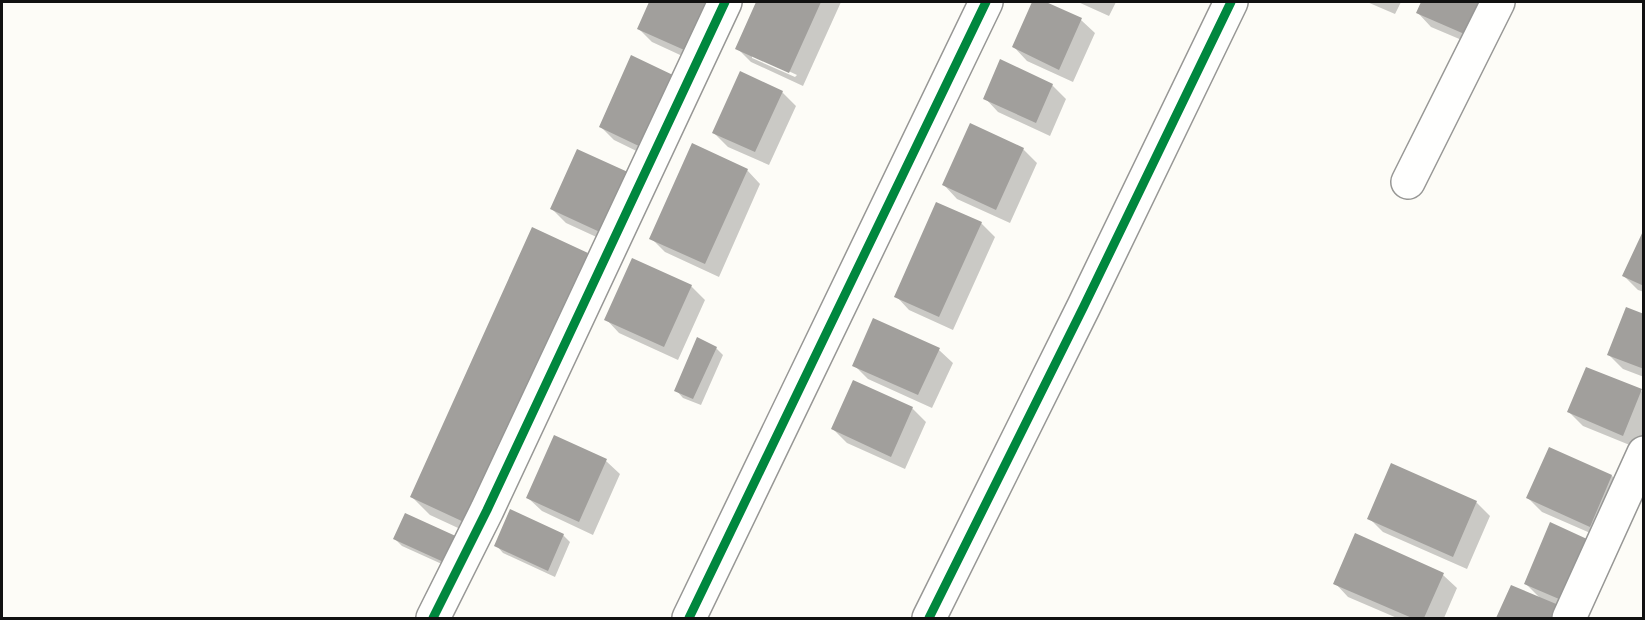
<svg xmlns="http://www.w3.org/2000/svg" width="1645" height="620" viewBox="0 0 1645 620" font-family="'Times New Roman',serif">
<rect width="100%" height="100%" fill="#fdfcf7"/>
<path fill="#0003" fill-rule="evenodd" d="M651,2H734L704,66L652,42L639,29Z
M758,2H841L803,86L751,62L737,48ZM752,54L797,75L795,77L752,58Z
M1034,2H1042L1081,20L1095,33L1073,82L1027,61L1014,47Z
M1078,2H1116L1109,16Z
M1367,2H1401L1395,14Z
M1423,2H1503L1483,49L1431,27L1418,13Z
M631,57L657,161L614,140L600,126Z
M1052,85L1066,99L1050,136L998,112L985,98Z
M782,92L796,106L769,165L728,147L714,133Z
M1023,149L1037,163L1010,223L957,199L944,185Z
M578,151L616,246L566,223L552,209Z
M747,170L760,184L719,277L665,252L651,238Z
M981,223L995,237L953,330L909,310L896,296Z
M1644,232V292L1638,290L1624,276Z
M587,254L605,272L484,540L430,515L412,497Z
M691,286L705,300L678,360L619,333L606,319Z
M1644,316V377L1623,369L1609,355Z
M716,348L723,355L701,405L683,398L676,390Z
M939,350L953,363L932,408L868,379L854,365Z
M1641,391L1644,393V432L1637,448L1583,426L1569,412Z
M912,408L926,422L905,469L847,443L833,429Z
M555,437L606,461L620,474L593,535L542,511L528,498Z
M1550,449L1612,476L1625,490L1604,539L1542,512L1528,498Z
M1392,465L1476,502L1490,516L1467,569L1383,532L1369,518Z
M406,515L455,570L402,546L395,539Z
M1551,524L1571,618H1498L1512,587L1541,599L1525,583Z
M563,535L570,542L555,577L503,553L496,545Z
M1443,575L1457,588L1444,618H1397L1348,597L1335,583Z"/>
<path fill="#a19f9c" d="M649,2H714L691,53L637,29Z
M756,2H821L789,73L735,49Z
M1032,2H1046L1082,18L1059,70L1012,47Z
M1421,2H1484L1469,36L1416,13Z
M631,55L675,76L643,148L599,127Z
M1000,59L1053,84L1036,123L983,99Z
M740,71L783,91L755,152L712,133Z
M970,123L1024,148L996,210L942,185Z
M692,143L748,169L705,264L649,239Z
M577,149L630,173L602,233L550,209Z
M936,202L982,222L939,317L894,297Z
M532,227L588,253L466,523L410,497Z
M1644,229V286L1622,276Z
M632,258L692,285L664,347L604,320Z
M1626,307L1644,314V369L1607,355Z
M873,318L940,348L918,395L852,366Z
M697,337L717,347L693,399L674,391Z
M1586,367L1642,389L1623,436L1567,412Z
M853,380L913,407L891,457L831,429Z
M554,435L607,459L579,522L526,498Z
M1549,447L1612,475L1590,527L1526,498Z
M1391,463L1477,501L1453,557L1367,519Z
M510,509L564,534L548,571L494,546Z
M405,513L460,538L448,564L393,539Z
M1550,522L1600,545L1573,605L1524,584Z
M1355,533L1444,573L1424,618H1412L1333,584Z
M1511,585L1561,606L1555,618H1496Z"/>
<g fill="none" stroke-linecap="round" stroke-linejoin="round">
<defs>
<path id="minor" d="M1408,182L1498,2
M433,618L487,510L725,2
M689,618L986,2
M929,618L1084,306L1231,2
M1569,618L1644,453"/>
</defs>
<use href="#minor" stroke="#979795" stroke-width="36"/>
<use href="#minor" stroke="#fffffe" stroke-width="33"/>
<defs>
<path id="cycleway" d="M433,618L487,510L725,2
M689,618L986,2
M929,618L1084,306L1231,2"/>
</defs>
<use href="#cycleway" stroke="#fff" stroke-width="13"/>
<use href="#cycleway" stroke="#00873e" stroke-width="9"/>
</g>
<rect width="1645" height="620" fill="none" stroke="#111111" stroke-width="6"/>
</svg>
